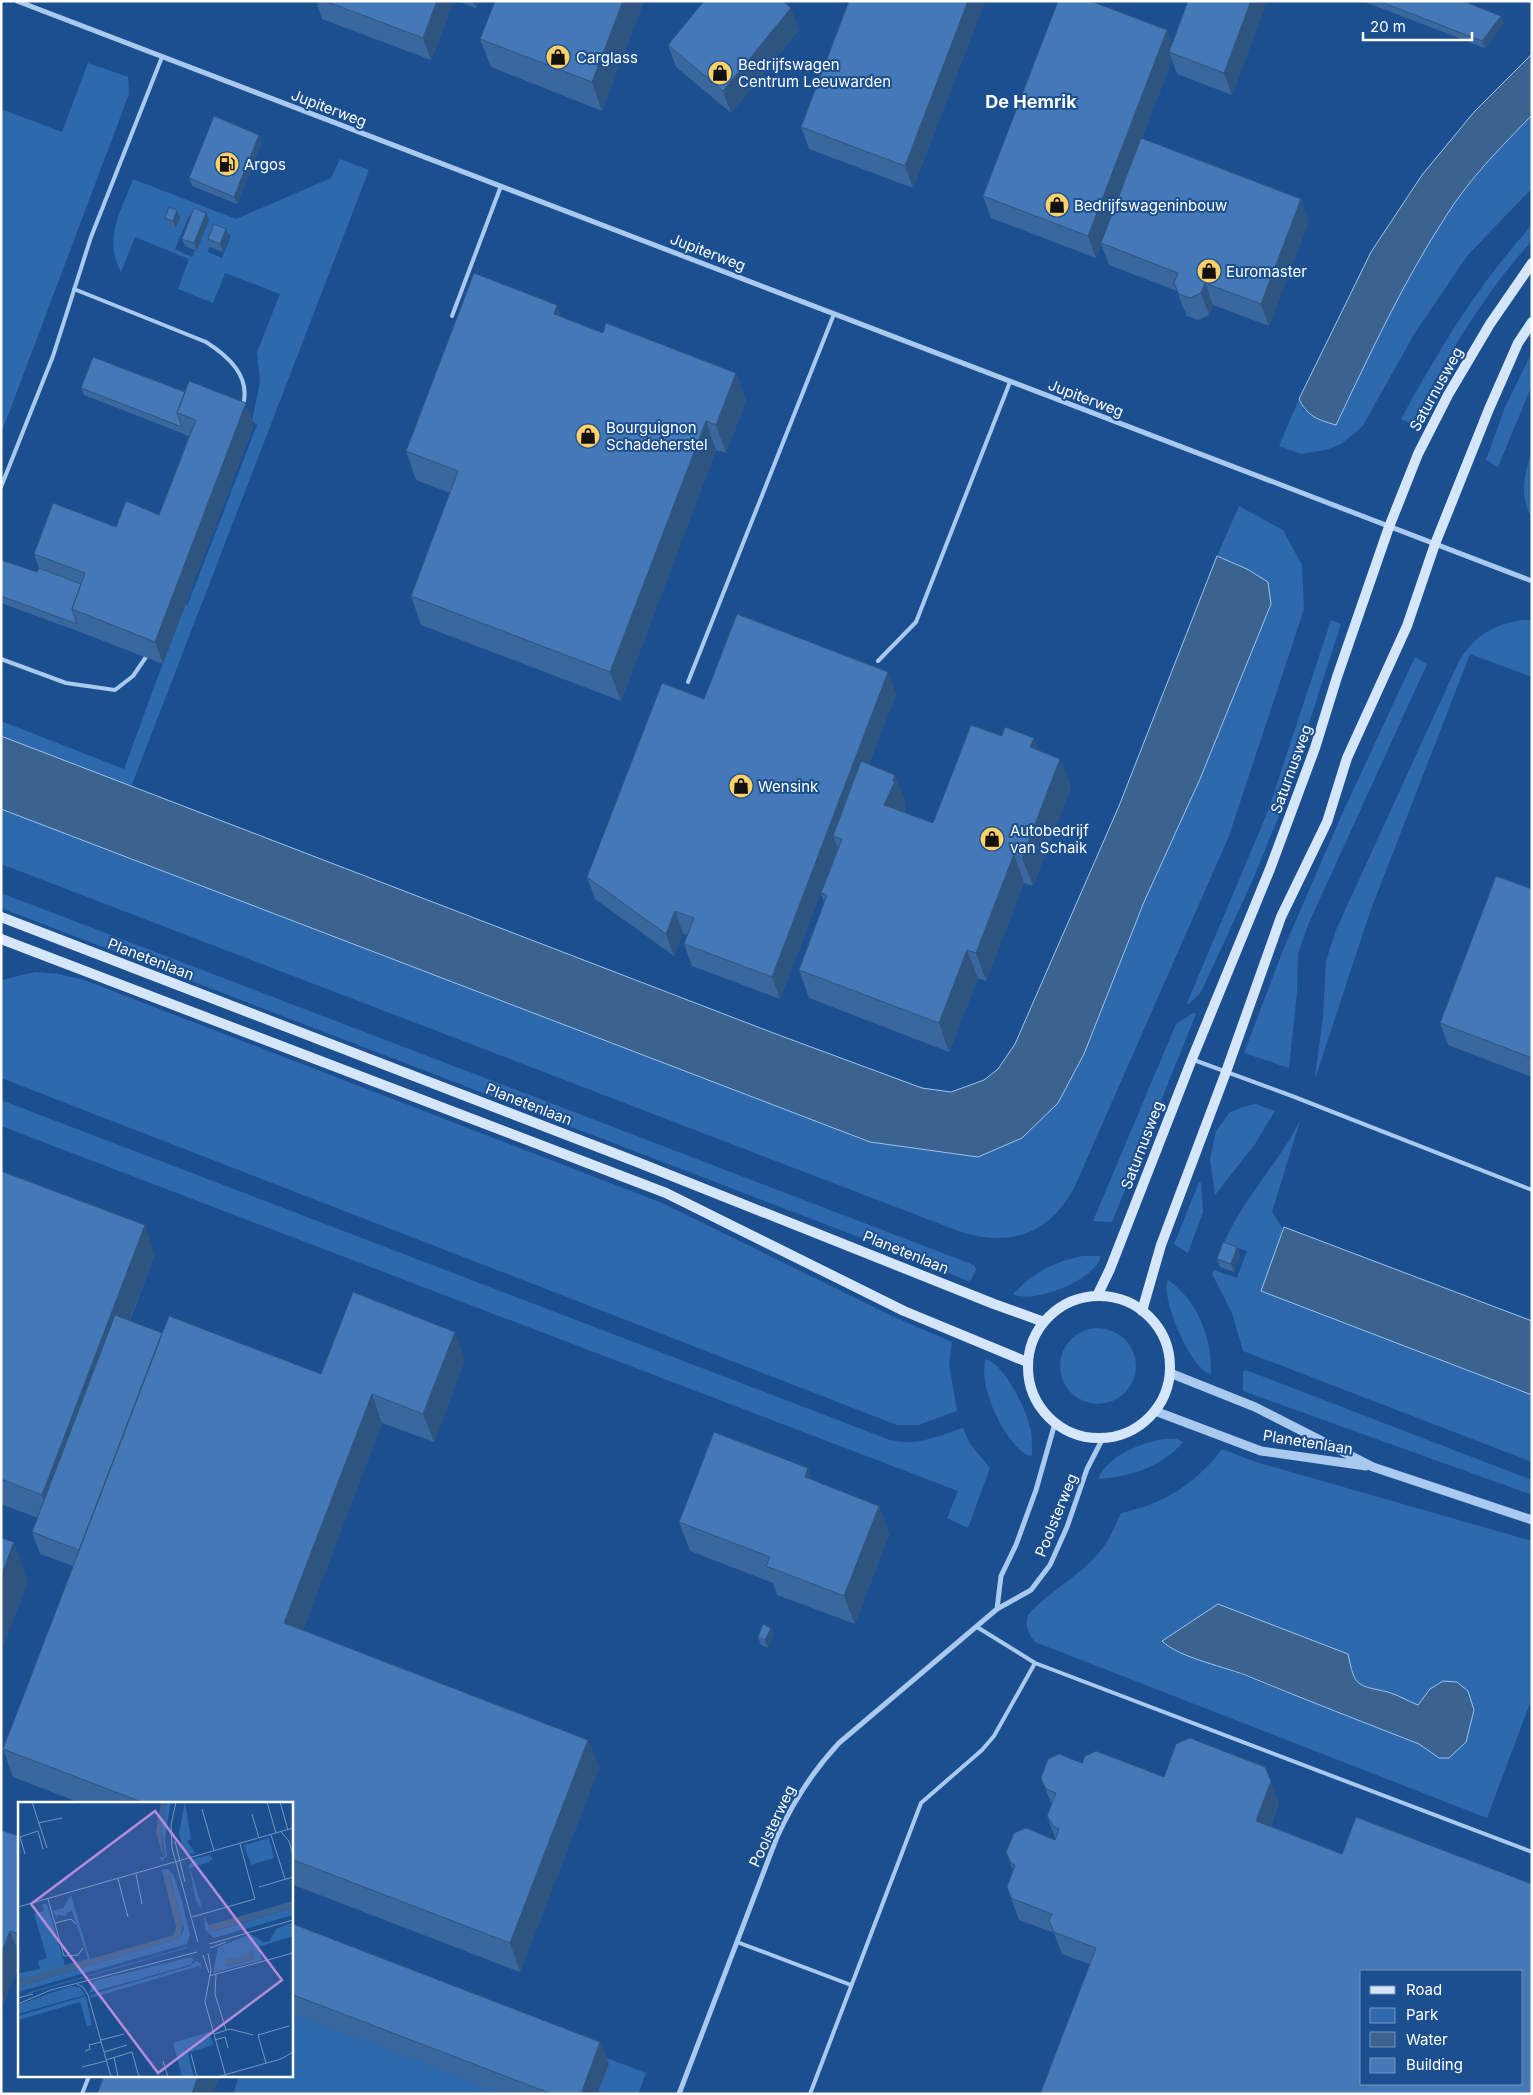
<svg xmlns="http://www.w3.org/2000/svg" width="1533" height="2095" viewBox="0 0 1533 2095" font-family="Inter,sans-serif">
<rect width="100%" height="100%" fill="#1b4f8f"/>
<path fill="#2e69ad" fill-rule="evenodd" d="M88,63L128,77L129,94L1,434V109L62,132Z
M1532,115V188L1468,255L1416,331L1362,427L1341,444L1326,450L1301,454L1279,446L1299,399L1304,410L1336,425C1370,354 1403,282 1446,216C1470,179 1502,146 1532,115Z
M340,159L369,170L131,787L1,736V721L124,769L184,606L188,604L257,425L252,421L260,382L257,352L280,294L225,273L213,303L178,289L189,259L135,237L121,272C103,238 121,212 133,179L236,219L331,178ZM189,216L207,223L192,257L175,249ZM216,230L231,235L222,258L208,252Z
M1532,225V241C1482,295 1446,360 1411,424L1401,419C1440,348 1477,286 1532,225Z
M1532,352V385L1498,467L1486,460L1505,407Z
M1532,452V518C1519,497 1524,473 1532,452Z
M1239,506L1283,530L1302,565L1304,609L1229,836L1075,1186C1050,1234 1012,1247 961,1232L1,864V809L870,1142L1058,1103L1084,1054L1144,902L1200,779L1271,604L1247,569L1217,556Z
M1331,620L1341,624L1279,816L1251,884L1201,992L1189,1004L1187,1003L1268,811Z
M1523,620H1532V677L1470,654L1370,912L1316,1076H1315L1323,1017L1326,961L1336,930L1459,661C1475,636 1492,624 1523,620Z
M1415,657L1427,664L1308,925L1298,954L1297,993L1289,1068L1244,1053L1283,950L1343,812Z
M1,893L974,1265L976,1269L971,1280L968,1281L890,1249L1,908Z
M35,972L59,974L84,980L662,1203L894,1317L952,1342L949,1364L957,1411L918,1425H897L1,1078V980Z
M1193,1013L1196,1014L1112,1222L1093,1221L1176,1024Z
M1,1100L890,1440C918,1446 936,1437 963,1428L970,1444L990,1468L968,1528L947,1518L958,1491L1,1126Z
M1256,1104L1275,1111L1255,1144L1215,1195L1210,1159L1216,1131L1230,1112L1246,1106Z
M1300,1121L1272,1212L1283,1229L1261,1291L1532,1395V1462L1243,1351L1232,1313L1212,1274L1214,1270L1237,1278L1247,1251L1224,1243C1243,1198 1278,1164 1300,1121Z
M1199,1182L1201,1183L1203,1212L1188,1253L1174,1244Z
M1083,1256H1101C1097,1279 1033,1305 1013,1294C1034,1272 1053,1262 1083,1256Z
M1168,1280C1198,1301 1212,1338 1211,1374C1191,1370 1160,1298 1168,1280Z
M1060 1366a38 38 0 1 1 76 0a38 38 0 1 1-76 0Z
M986,1359C1006,1366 1027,1411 1031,1431C1032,1439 1032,1447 1032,1455L1030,1456C1006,1448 976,1383 986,1359Z
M1246,1370L1532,1480V1495L1243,1391V1372Z
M1164,1439H1177L1183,1442C1162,1467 1130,1477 1098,1479C1108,1455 1141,1443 1164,1439Z
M1222,1449L1256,1462L1532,1541V1698L1487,1818L1035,1642C1029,1634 1024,1626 1028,1615C1049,1591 1083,1574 1101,1550C1110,1540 1115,1525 1121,1513C1164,1504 1195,1484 1222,1449ZM1322,1645L1348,1654C1355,1688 1357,1685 1388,1692C1398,1695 1408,1701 1418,1705L1430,1689L1443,1681L1457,1682L1468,1691L1474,1710L1439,1758L1419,1744L1167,1646Z
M292,1938L646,2073L638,2094H233L239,2076H291Z"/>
<path fill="#3c6290" stroke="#9cc4f0" d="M1532,54V115C1502,146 1469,179 1446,216C1403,282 1370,354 1336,425C1318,420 1307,416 1299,399L1371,252L1422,175L1474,112Z
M1217,556L1247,569L1268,582L1271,604L1200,779L1144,902L1084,1054L1058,1103L1022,1138L978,1157L870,1142L1,809V736L776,1034L922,1088L951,1092L984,1080L998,1069L1015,1044L1119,806Z
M1284,1227L1532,1321V1395L1261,1291Z
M1218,1604L1348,1654C1355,1688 1357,1685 1388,1692C1398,1695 1408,1701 1418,1705L1430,1689L1443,1681L1457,1682L1468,1691L1474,1710L1466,1742L1449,1758H1439L1419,1744C1363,1722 1306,1700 1250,1677C1227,1667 1179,1658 1162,1641Z"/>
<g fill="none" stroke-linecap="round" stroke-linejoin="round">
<path stroke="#a9c9ee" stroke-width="4" d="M74,289L206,342C228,356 251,376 243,405
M452,316L501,186
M1,487L53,356L91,237L162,57
M1,659L66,683L115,690L133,676L146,657
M878,661L916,622L1010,382
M688,682L834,314
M1194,1060L1292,1096L1532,1190
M977,1627L1035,1663L1532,1852
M737,1942L851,1985
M82,2094L89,2076
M810,2094L921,1803L982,1750L994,1736L1035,1663"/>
<path stroke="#a9c9ee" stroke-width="5" d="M17,1L1532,581
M997,1609L1001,1576L1016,1545L1036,1490L1055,1423
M679,2094L777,1837C793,1802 812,1772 839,1743L997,1609L1031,1590L1050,1565L1067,1527L1087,1469L1103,1438"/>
<path stroke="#a9c9ee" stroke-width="9" d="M1170,1373L1255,1407L1373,1467L1532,1520
M1155,1411L1261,1451L1366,1466"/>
<path stroke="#d6e6fa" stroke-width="10" d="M1,917L637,1162L994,1304L1044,1322
M1,939L666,1193L904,1311L1027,1362
M1097,1296L1110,1269L1192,1059L1270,869L1315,748L1337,677L1389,527L1418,454L1448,395L1490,324L1532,263
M1028 1367a71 71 0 1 1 142 0a71 71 0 1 1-142 0Z
M1142,1311L1161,1245L1226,1072L1281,917L1327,822L1347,758L1407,626L1435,544L1489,409L1518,343L1532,322"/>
</g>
<path fill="#3a679d" d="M316,1H454L431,60L322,19Z
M457,1H478L476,8Z
M644,1L602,111L491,67L480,39Z
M849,1H985L913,188L809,149L801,127Z
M1188,1H1267L1232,95L1177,74L1172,60L1142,138L1301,199L1309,221L1269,326L1213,305L1209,315L1198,320L1187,316L1182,305L1177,291L1109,265L1101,244L1096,258L991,218L983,196L1167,30L1172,44Z
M1362,1H1463L1501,16L1504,23L1485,48Z
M799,30L731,113L676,67L668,45Z
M262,142L237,204L192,186L189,178Z
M165,218H180L176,228L168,225Z
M209,220L197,251L185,246L182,239Z
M229,236L223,252L210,247L208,239Z
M562,317L603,333L736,373L746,401L726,453L716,450L621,701L421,625L411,596L450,493L416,480L406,451Z
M81,388L254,425L163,664L80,632L1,603V560L37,572L39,568L34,554L116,527L159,515L189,436L84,395Z
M888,672L896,694L869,764L906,803L904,807L905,810L904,812L933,823L1002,736L1034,738L1038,750L1060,759L1071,787L1033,886L1024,883L986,981L978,978L949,1052L809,998L799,970L824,902L821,893L838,849V848L780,999L692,966L684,944L687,935L683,933L674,956L595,899L587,877L704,699Z
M1532,889V1077L1448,1045L1440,1023Z
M1,1171L155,1254L130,1321L162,1333L321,1374L465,1360L434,1442L382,1423L303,1630L588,1740L599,1768L520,1972L291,1884V1804H83L13,1777L3,1749L73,1566L40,1554L32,1532L38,1518L1,1504Z
M1240,1255L1234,1272L1220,1267L1217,1259Z
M808,1468L812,1480L879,1506L889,1534L855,1624L777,1595L773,1583L690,1551L679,1522Z
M771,1628L774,1635L768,1648L761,1645L758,1637Z
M1082,1763L1164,1777L1279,1803L1271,1826L1342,1854L1532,1884L1089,1964L1062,1954L1054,1933L1019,1920L1007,1887L1013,1871L1006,1852L1055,1840V1838L1047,1816L1052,1805L1041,1778Z
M19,1836V1965L1,2010Z
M291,1928L600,2042L609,2064L597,2094H503L291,2012Z"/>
<path fill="#305480" d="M437,1H454L431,60L423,38Z
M473,1H478L476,8Z
M623,1H644L602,111L592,82Z
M968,1H985L913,188L905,166Z
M1251,1H1267L1232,95L1224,73Z
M791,8L799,30L731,113L723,91Z
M1501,16L1504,23L1485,48L1482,41Z
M1167,30L1175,52H1169L1172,60L1096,258L1088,236Z
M259,135L262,142L237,204L234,197Z
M1301,199L1309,221L1269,326L1261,304Z
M177,210L180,218L176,228L173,221Z
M206,213L209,220L197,251L194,243Z
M226,229L229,236L223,252L220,244Z
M1205,283L1213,305L1209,315L1201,293Z
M557,305L568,333L554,314Z
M736,373L746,401L726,453L716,425Z
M246,403L254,425L163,664L155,642Z
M706,421L716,450L621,701L610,672Z
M888,672L896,694L841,838L833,836L838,848L780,999L772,977Z
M1034,738L1044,766L1030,747Z
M1060,759L1071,787L1033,886L1022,858Z
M895,775L906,803L904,807L905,810L894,833L884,805Z
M1014,854L1024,883L986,981L976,953Z
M675,911L683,933L674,956L666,934Z
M967,950L978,978L949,1052L939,1023Z
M145,1225L155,1254L52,1524L42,1495Z
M1237,1247L1240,1255L1234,1272L1231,1264Z
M455,1332L465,1360L434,1442L423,1414Z
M372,1394L382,1423L295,1652L284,1623Z
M808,1468L818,1497L805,1477Z
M879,1506L889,1534L855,1624L844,1596Z
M14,1542L28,1582L1,1653V1576Z
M771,1628L774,1635L768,1648L765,1640Z
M588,1740L599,1768L520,1972L510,1943Z
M1271,1781L1279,1803L1264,1843L1256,1821Z
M10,1931L19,1954V1965L1,2010V1954Z
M600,2042L609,2064L597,2094H581Z
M198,2076H220L213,2094H192Z"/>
<path fill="#4478b7" stroke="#305480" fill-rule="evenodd" d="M325,1H437L423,38Z
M495,1H623L592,82L480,39Z
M704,1H783L791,8L723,91L668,45Z
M849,1H968L905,166L801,127Z
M1058,1H1091L1167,30L1088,236L983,196Z
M1188,1H1251L1224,73L1169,52Z
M1381,1H1463L1501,16L1482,41L1381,2Z
M214,116L259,135L234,197L189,178Z
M1141,138L1301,199L1261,304L1205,283L1201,293L1190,298L1179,294L1174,283L1178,273L1101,243Z
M169,207L177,210L173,221L165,218Z
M194,208L206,213L194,243L182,239Z
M214,224L226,229L220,244L208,239Z
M474,273L557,305L554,314L603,333L606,323L736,373L716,425L706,421L610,672L411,596L458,471L406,451Z
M93,357L185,392L177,413L182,427L81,388Z
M189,381L246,403L155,642L72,609L85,573L34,554L53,503L116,527L126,501L159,515L196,420L177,413Z
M1,560L37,572L39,568L81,584L72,609L77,624L1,596Z
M737,614L888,672L772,977L684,944L694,918L675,911L666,934L587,877L662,683L704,699Z
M971,725L1002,736L1005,727L1034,738L1030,747L1060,759L1022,858L1014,854L976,953L967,950L939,1023L799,970L827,895L821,893L842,839L833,836L861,761L895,775L893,781H895L884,805L933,823Z
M1496,876L1532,889V1058L1440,1023Z
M1,1171L145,1225L42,1495L1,1479Z
M1223,1242L1237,1247L1231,1264L1217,1259Z
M353,1292L455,1332L423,1414L372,1394L284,1623L588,1740L510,1943L291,1859V1804H147L3,1749L169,1316L321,1374Z
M115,1315L162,1333L79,1550L32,1532Z
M714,1432L808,1468L805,1477L879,1506L844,1596L766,1566L770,1557L679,1522Z
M1,1538L14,1542L1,1576Z
M763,1624L771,1628L765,1640L758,1637Z
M1190,1738L1265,1767L1271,1781L1256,1821L1342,1854L1356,1817L1532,1884V2094H1040L1096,1948L1054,1932L1049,1921L1052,1914L1011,1898L1007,1887L1015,1865L1011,1863L1006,1852L1014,1833L1026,1828L1055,1840L1059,1829L1054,1827L1047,1816L1056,1793L1046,1789L1041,1778L1048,1759L1059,1754L1082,1763L1085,1756L1096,1751L1164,1777L1176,1744ZM1362,1971H1522V2084H1362Z
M1,1830L19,1836V1934L10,1931L1,1954Z
M293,1924L600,2042L581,2094H552L291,1994V1928Z
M104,2076H198L192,2094H97Z"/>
<defs>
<symbol id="shop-disc" viewBox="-11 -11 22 22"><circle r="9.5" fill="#ffd166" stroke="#1b4f8f"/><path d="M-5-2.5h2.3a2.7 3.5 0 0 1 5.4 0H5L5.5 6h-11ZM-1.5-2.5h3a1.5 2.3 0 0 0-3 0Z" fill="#111"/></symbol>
<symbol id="fuel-disc" viewBox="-11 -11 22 22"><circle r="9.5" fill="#ffd166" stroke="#1b4f8f"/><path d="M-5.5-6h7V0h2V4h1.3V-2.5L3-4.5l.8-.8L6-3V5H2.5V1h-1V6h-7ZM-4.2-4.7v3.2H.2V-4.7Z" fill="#111"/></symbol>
</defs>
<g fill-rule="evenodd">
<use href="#shop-disc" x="544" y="43" width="28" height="28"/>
<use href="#shop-disc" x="706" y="59" width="28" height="28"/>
<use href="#fuel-disc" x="213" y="150" width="28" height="28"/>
<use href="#shop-disc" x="1043" y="191" width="28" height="28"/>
<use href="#shop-disc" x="1195" y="257" width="28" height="28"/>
<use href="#shop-disc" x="574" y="422" width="28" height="28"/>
<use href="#shop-disc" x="727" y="772" width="28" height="28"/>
<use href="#shop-disc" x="978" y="825" width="28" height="28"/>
</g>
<g text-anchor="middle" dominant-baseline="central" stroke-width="4" stroke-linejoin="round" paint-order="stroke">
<g font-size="15" fill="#fff" stroke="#1b4f8f" text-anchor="start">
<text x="576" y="57">Carglass</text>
<text x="738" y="64">Bedrijfswagen<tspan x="738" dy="17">Centrum Leeuwarden</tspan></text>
<text x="244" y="164">Argos</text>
<text x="1074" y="205">Bedrijfswageninbouw</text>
<text x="1226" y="271">Euromaster</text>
<text x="606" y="427">Bourguignon<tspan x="606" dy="17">Schadeherstel</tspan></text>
<text x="758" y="786">Wensink</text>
<text x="1010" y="830">Autobedrijf<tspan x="1010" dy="17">van Schaik</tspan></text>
</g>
<g font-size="15" fill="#fff" stroke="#1b4f8f">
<text transform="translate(329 108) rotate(21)">Jupiterweg</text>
<text transform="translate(708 252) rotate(21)">Jupiterweg</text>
<text transform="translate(1436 389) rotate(-61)">Saturnusweg</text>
<text transform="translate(1086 398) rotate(21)">Jupiterweg</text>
<text transform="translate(1291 769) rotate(-70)">Saturnusweg</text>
<text transform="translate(151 959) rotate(21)">Planetenlaan</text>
<text transform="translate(529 1104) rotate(21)">Planetenlaan</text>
<text transform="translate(1142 1145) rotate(-69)">Saturnusweg</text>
<text transform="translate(906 1252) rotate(22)">Planetenlaan</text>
<text transform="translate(1308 1442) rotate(9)">Planetenlaan</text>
<text transform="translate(1056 1515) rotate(-68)">Poolsterweg</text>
<text transform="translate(772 1826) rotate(-65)">Poolsterweg</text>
</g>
<g font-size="18" font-weight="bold" fill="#fff" stroke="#1b4f8f">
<text x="1031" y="101">De Hemrik</text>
</g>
</g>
<g transform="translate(18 1802)">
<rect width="275" height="275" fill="#1b4f8f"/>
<path d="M148,0H153L147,34L149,54L143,60L142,55H147L143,24ZM167,0L173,37L169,39L177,51L172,52L165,48L161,31ZM251,36L256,56L233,63L226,43ZM191,53L195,57L191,60L172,66L185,109L178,98L171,64L176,57ZM149,67L155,72L163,95L172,133L169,142L0,190V185L162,136L166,127L152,74L145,73L144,68ZM53,93L72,158L0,178L2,171L22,167L20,159L29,156L16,112L26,109L24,102H29L47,163L70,157L54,109L48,111L49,114L39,113V117L35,109L45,106ZM275,106V113L196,136L187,128L186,114L194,130ZM275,120V134L240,145L244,158L195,171L200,145L233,132L245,140H251L258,127ZM234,149L236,157L209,164V158L226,155ZM169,145V146L6,193L12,190ZM173,155L176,158L172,163L71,191L75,179ZM178,159L182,161L184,167L181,164L73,196L72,193L172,164ZM53,184L62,185L67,193L0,212V203ZM68,194L74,223L69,224L62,200L0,218V214ZM191,230L195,243L170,251L176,275H164L155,241Z" fill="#2e69ad" fill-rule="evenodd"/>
<path d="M143,0H148L143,24L145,56L138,30ZM151,72L165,121L162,136L0,185V178L156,133L158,125L145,73ZM275,99V106L193,130L191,123ZM233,149L236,157L207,164L209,158L226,155Z" fill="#3c6290"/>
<path fill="none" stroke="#7695bc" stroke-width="1" d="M14,0L29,46M158,0L153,23L154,46L180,140M249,0L258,31M262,0L270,28M184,7L196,49M234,12L241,36M20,21L44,16M263,30L271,39L275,54M253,33L267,77M157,39L167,80M7,52L2,35L20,29L25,47M118,72L124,102M100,77L110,115M241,85L275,75M30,97L46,154L60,153L65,146M0,105L275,26M174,115L237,97L222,42M37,121L53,117L58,122M191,142L275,118M192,146L208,140M190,151L193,168L187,200L208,275M185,153L191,171M198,173L197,192L208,228M191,174L275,151M59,182L65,185L70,193M70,193L93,275M0,196L15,192M0,202L33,188L179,150M196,232L212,227L235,233M240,233L271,224M240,233L248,261M83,238L106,232M197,238L207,235L210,246M67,249L72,247L71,243L83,240M86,250L109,243M173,252L179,275M96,255L100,275M88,258L114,250L121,275M145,259L150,275M64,265L88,259M199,275L263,257L275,250"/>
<path fill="#b68bdc" fill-opacity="0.15" stroke="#b68bdc" stroke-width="2.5" d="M137,9L264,178L140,271L13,102Z"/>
<rect width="275" height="275" fill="none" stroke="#fff" stroke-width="2.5"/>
</g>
<rect width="1533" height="2095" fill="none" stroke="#ffffff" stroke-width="5"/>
<rect x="1360" y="1970" width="162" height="115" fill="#1b4f8f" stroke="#7695bc"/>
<rect x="1370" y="1986" width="25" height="8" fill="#d6e6fa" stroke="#7695bc"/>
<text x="1406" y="1995" font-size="15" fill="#ffffff">Road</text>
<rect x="1370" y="2008" width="25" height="15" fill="#2e69ad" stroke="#7695bc"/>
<text x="1406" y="2020" font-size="15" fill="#ffffff">Park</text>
<rect x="1370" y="2032" width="25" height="15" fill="#3c6290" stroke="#7695bc"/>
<text x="1406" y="2045" font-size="15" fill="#ffffff">Water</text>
<rect x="1370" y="2058" width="25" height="15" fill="#4478b7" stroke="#7695bc"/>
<text x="1406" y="2070" font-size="15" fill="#ffffff">Building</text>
<path d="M1363 32v8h109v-8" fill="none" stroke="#ffffff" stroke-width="2.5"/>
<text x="1370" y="32" font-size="15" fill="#ffffff" stroke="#1b4f8f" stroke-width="4" paint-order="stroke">20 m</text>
</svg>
